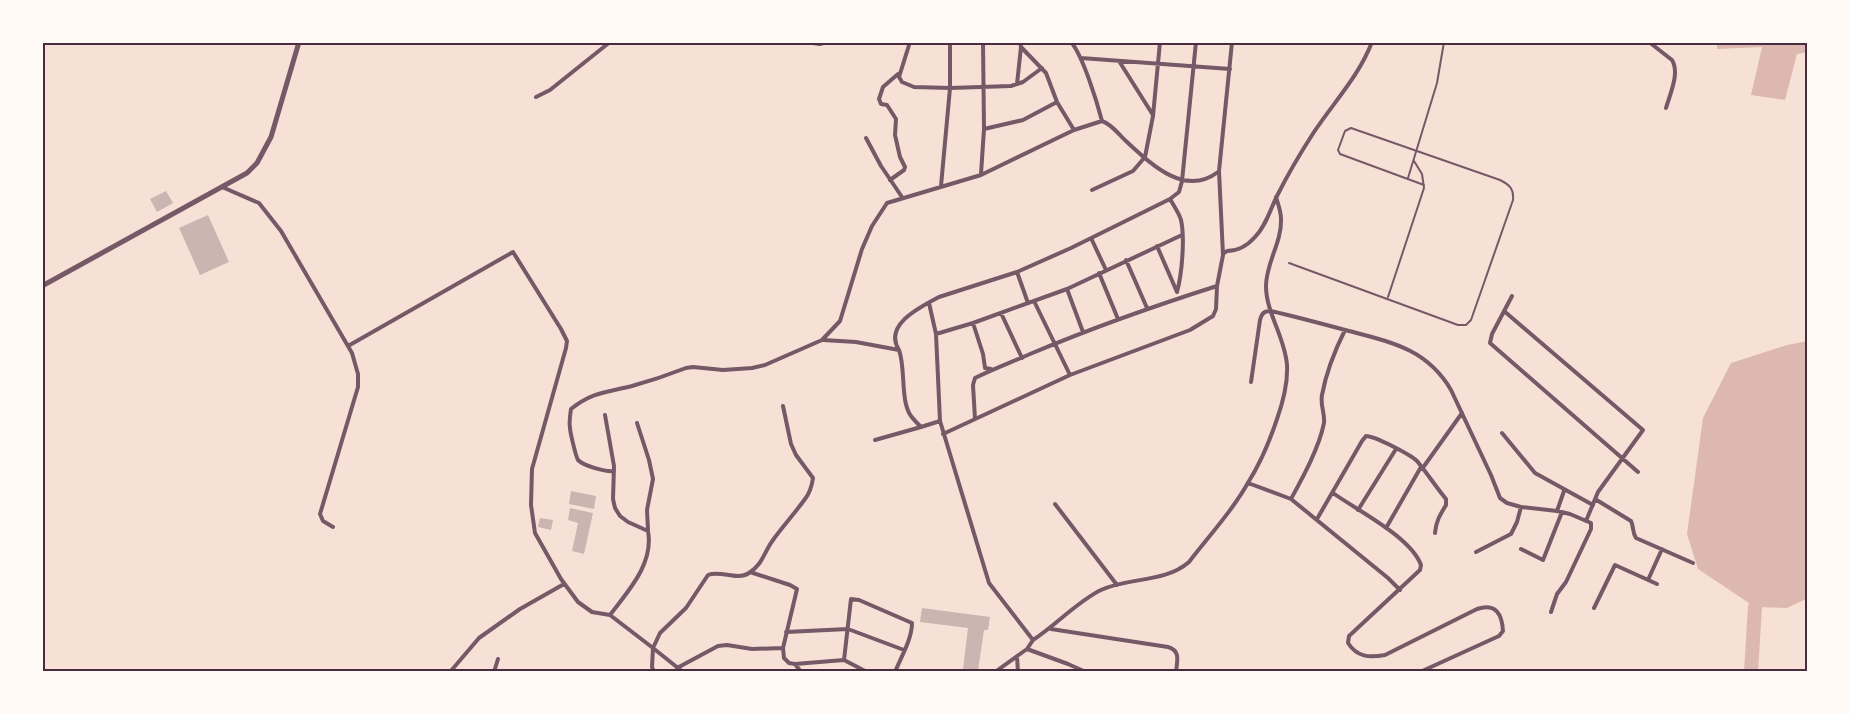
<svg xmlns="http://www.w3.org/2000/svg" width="1850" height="714" viewBox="0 0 1850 714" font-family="'PT Sans Narrow',sans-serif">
<rect width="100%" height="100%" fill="#f7e1d7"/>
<path fill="#dcb8b0" d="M1717,42H1808V52L1797,54L1785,100L1751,95L1762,47L1717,49Z
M1808,341V598L1787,608L1755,607L1698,569L1687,534L1703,418L1731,363L1787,345Z"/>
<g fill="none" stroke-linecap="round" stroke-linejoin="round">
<path stroke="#dcb8b0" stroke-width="14" d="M1751,672L1755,607"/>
</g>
<path fill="#ccb4b1" d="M166,191L173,203L157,212L150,199Z
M208,215L229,262L200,275L179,228Z
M571,491L596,496L594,509L569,504Z
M570,508L593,513L584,554L572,551L578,523L568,520Z
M540,518L553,520L551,530L538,527Z
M922,608L990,617L988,630H984L978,671L963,669L968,628L920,622Z"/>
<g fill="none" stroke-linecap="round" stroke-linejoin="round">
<path stroke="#755966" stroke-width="2" d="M1408,178L1437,83L1444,42
M1289,263L1458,325H1466L1471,320L1513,200C1514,189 1510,185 1500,180L1351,128L1345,131L1338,150L1340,154L1424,185
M1388,297L1424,188L1422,174L1414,161"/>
<path stroke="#755966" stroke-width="4" d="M806,42L820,44L826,42
M910,42L899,77L902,82L914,87L950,88L1011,86L1023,82L1042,68
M1020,42L1021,47L1046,73L1057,102L1074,130
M1071,42C1083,56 1097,102 1102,121C1113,125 1119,135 1127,142C1152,165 1185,197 1218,172
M1649,42L1672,60C1680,73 1670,94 1666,108
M1081,58L1230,69
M1119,61L1153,115
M1017,84L1021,47
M536,97L550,90L610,42
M984,129L1023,120L1057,102
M866,138L881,166L902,197
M981,174L984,129L983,42
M890,180L904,170L905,167L900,157L895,135L896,119L887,105L881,104L879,99L883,87L898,74
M941,186L950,88V42
M222,187L259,203L281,231L352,353L358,374V387L320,514L323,521L333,527
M1092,190L1133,171L1145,157L1153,116L1160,42
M1170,199C1174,206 1179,213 1181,220C1185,238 1182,274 1177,292
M1091,238L1106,270
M1157,246L1177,292
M1223,254L1227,251C1239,251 1247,246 1255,237C1266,226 1270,210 1277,196C1288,174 1301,152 1314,132C1334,102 1359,76 1372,42
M1126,260L1147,308
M1017,272L1028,303
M1099,273L1118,319
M1067,289L1083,332
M1512,296L1492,334L1490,343L1638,472
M1034,301L1070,375
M929,303L936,334L940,421L989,583L1033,640
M1504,311L1643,430L1598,492L1586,521
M1001,313L1022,358
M973,323L983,354L985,368L991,369
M936,334L973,323L1067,289L1182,235
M823,340L856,342L899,350C906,369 900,401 911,416C914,420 918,424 921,427L940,421
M348,346L513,252L561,329L567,341L566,348L532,469L531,505L535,533L561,579L578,602L592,612L610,615L653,648L652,667L654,672
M899,350C883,325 920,307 939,297L1017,272L1071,248L1170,199L1179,192L1182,181L1196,42
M1251,382L1260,320C1262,313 1264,311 1271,311C1297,317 1323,324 1349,331C1391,342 1427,349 1451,390L1491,475L1500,498L1507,503L1521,507L1557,511L1570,514L1591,523V529L1566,582L1557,594L1551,612
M605,415L614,466L613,499L615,508L620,516L628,522L648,531C654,564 628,591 610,615
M975,419L973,385L975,378C993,369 1012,362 1030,354C1092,328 1154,306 1217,286
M637,423L649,460L653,479L647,510L648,530
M1502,433L1535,473L1593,505
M943,434L1070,375L1190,330L1213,316L1216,309L1217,286L1223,255L1219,171L1232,42
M875,440L921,427
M1422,469L1462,413
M614,471C605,472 584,466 578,460C576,457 570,432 570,428C569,422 570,415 571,409C592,392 608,392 632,386C650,381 668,375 686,368L693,367L723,370L752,368L765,365L822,340L840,321L862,249L872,226L887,203L981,175L1074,130L1102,121
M1248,483L1291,499L1388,578L1400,590
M1333,493C1358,511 1411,537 1421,565L1420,570L1349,636L1348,643C1357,657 1369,658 1385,655L1477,609C1496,603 1502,614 1503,631L1499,636L1420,672
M1291,499C1303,477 1319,448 1324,423C1325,413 1320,405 1322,395C1326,373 1335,350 1345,330
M1595,499L1631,521C1634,527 1632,532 1636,538L1693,563
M1055,504L1117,585
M1358,510L1396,449
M1557,511L1564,491
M1317,519L1362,441L1366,436C1375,436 1411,455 1417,461C1427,473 1436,487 1446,499V505C1440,515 1436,521 1435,533
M1386,528L1421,467
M1521,549L1543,560L1562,512
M1476,552L1511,534L1517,522L1521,507
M750,572L790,585L797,589L783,648L784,658L789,663L795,664L844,660L867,672
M1648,580L1662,549
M1594,608L1615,565L1657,584
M1051,629L1168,647C1181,651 1177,661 1176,672
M786,632L848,629L904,650
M1027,649L1068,664L1086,672
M1017,657L1018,672
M844,660L851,599L859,600L912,623C912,639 901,657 895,672
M795,664L801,672
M677,668L718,646L727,645L752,649L783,648
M450,672L479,638L520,609L564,584
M494,672L498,659
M683,672L653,648L660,633L686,608L708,575C721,570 737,581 749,573C763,564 764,552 773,540C783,526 795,513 805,499C809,494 812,485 813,478L796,455L791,444L783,406
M995,672L1027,649L1033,640C1056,625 1078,601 1101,590C1129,577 1165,583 1189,562C1209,536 1233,510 1249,481C1261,462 1270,440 1277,419C1283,402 1288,383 1287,365C1285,337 1266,313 1266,286C1266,263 1282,242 1281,219C1281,211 1278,204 1276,197"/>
<path stroke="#755966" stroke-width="5" d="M42,286L247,173L257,163L271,137L299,42"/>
</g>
<rect width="1850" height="714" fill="none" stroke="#fffaf5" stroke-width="87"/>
<rect x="44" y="44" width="1762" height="626" fill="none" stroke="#4a2c40" stroke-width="2"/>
</svg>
